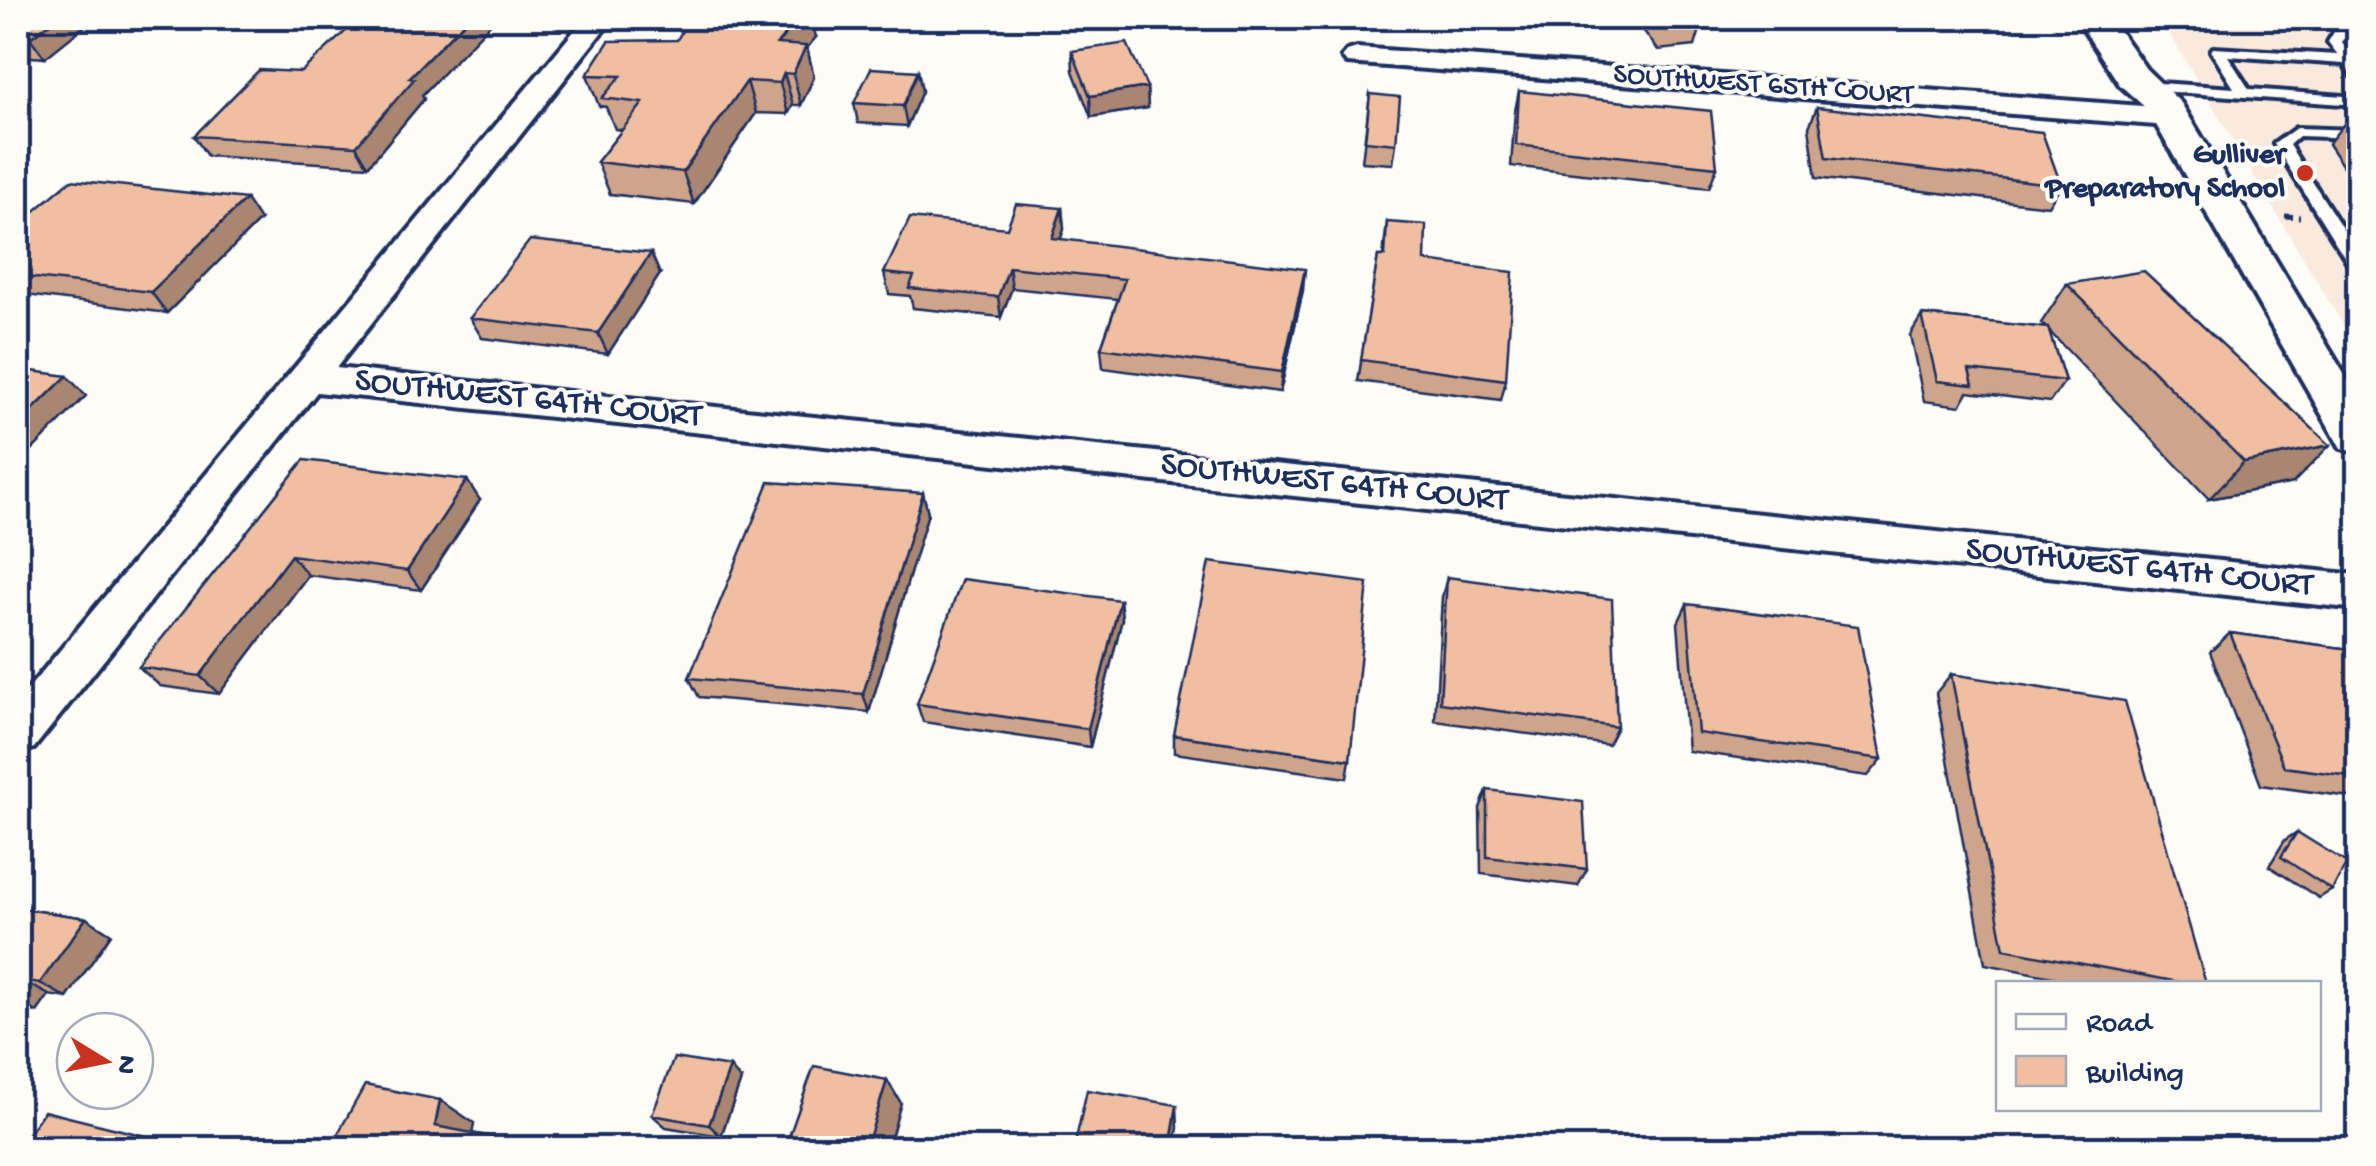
<svg xmlns="http://www.w3.org/2000/svg" width="2376" height="1166" viewBox="0 0 2376 1166" font-family="'Gochi Hand',sans-serif">
<rect width="100%" height="100%" fill="#fdfcf7"/>
<filter id="ink" filterUnits="userSpaceOnUse"><feTurbulence type="fractalNoise" baseFrequency=".01" numOctaves="2"/><feDisplacementMap in="SourceGraphic" scale="20" xChannelSelector="R" yChannelSelector="G"/><feConvolveMatrix kernelMatrix="1 2 1 2 8 2 1 2 1" color-interpolation-filters="sRGB"/></filter>
<g filter="url(#ink)">
<path fill="#f9eadd" d="M2160,18H2358V351L2345,328Z"/>
<g fill="none" stroke-linecap="round" stroke-linejoin="round">
<defs>
<path id="service" d="M2358,31V39H2343L2342,42L2352,56L2358,57V79L2353,78L2344,64L2228,56L2249,89L2358,97V105L2144,90L2137,86L2144,82L2234,88L2211,51L2213,48L2338,55L2328,42L2334,32Z
M2296,128L2358,130V138L2299,136L2289,145L2358,253V270L2352,269L2274,144Z"/>
<path id="minor" d="M585,18H613L336,368L2358,575V609L317,392L34,748L18,754V701Z
M1357,48L2169,108L2180,111L2184,117L2180,123L2169,126L1347,63L1342,57L1347,51Z"/>
<path id="tertiary" d="M2076,18H2110L2146,69L2181,103L2358,397V453L2341,448L2147,109L2120,85Z"/>
</defs>
<use href="#service" stroke="#1b2f5e" stroke-width="8"/>
<use href="#minor" stroke="#1b2f5e" stroke-width="8"/>
<use href="#tertiary" stroke="#1b2f5e" stroke-width="8"/>
<path stroke="#1b2f5e" stroke-width="5" stroke-dasharray="8 5" stroke-linecap="butt" d="M2285,216L2300,217"/>
<use href="#service" fill="#fdfcf7" fill-rule="evenodd"/>
<use href="#minor" fill="#fdfcf7" fill-rule="evenodd"/>
<use href="#tertiary" fill="#fdfcf7" fill-rule="evenodd"/>
</g>
<path fill="#cea48a" stroke="#1b2f5e" stroke-width="2.5" d="M18,18L45,58L19,56L18,57Z
M1634,18H1694L1701,26L1695,46L1658,50Z
M2248,18H2358V25Z
M493,21L422,95L424,99L368,166L207,156L194,136L301,72Z
M694,24L816,37L807,48L814,77L801,105H793L788,114L756,113L694,204L610,194L597,162L622,130L615,129L606,107L599,106L587,75L677,40Z
M1072,51L1147,87L1148,108L1091,117L1073,71Z
M918,71L922,91L907,126L858,123L854,103Z
M1519,91L1717,167L1709,188L1511,166L1515,111Z
M1370,94L1396,144L1393,164L1362,162Z
M2358,106V189L2328,144Z
M1817,107L2061,185L2048,206L1816,178L1809,127Z
M1062,208L1064,229L1060,239L1303,290L1280,392L1103,368L1101,348L1118,299L1012,288L1001,317L913,308L910,296L889,294L884,273Z
M260,220L167,313L18,294V225Z
M1387,222L1425,261L1506,380L1501,400L1358,381L1378,256H1383Z
M660,274L608,354L482,338L470,318Z
M2067,284L2293,483L2209,499L2049,331L2065,381L2050,402L1968,392L1960,406L1924,401L1910,335L1922,315L2046,328L2041,323Z
M304,460L480,500L421,590L308,575L219,694L160,686L139,667Z
M923,493L928,513L869,712L699,697L689,678Z
M1447,577L1617,727L1608,745L1435,721L1442,597Z
M1120,600L1122,619L1090,747L923,722L917,704Z
M1687,604L1882,759L1868,776L1688,751L1678,623Z
M2230,633L2358,650V798L2261,785L2210,652Z
M1951,674L2206,984H2088L1985,964L1936,693Z
M1174,735L1350,760L1347,778L1174,753Z
M1487,790L1587,869L1578,886L1481,874L1480,808Z
M2297,832L2332,890L2319,898L2269,866L2285,840Z
M18,908L86,918L111,934L67,998L49,995L37,1012L18,1009Z
M741,1080L721,1136L666,1127L652,1115Z"/>
<path fill="#a88671" stroke="#1b2f5e" stroke-width="2.5" d="M56,18H95L45,58L30,38Z
M468,18H492L493,21L422,95L424,99L368,166L356,146L409,78Z
M799,18H811L816,37L807,48L814,77L801,105L793,74L777,44Z
M918,71L922,91L907,126L903,106Z
M784,73L793,105L788,114L780,83Z
M747,81L756,113L694,204L683,172Z
M1147,87L1148,108L1091,117L1090,96Z
M246,199L260,220L167,313L151,292Z
M1062,208L1064,229L1054,259L1052,238Z
M651,253L660,274L608,354L598,333Z
M1009,267L1012,288L1001,317L998,297Z
M1305,269L1303,290L1280,392L1282,372Z
M67,376L86,396L18,464V424Z
M2330,445L2293,483L2209,499L2244,462Z
M467,480L480,500L421,590L407,571Z
M923,493L928,513L869,712L863,694Z
M291,555L308,575L219,694L200,676Z
M1120,600L1122,619L1090,747L1088,729Z
M86,918L111,934L67,998L40,983Z
M21,980L49,995L37,1012L18,1002V986Z
M730,1067L741,1080L721,1136L709,1125Z
M887,1080L901,1103L888,1148H866Z
M440,1100L474,1123L470,1148L435,1126Z
M1177,1105L1178,1128L1174,1148H1170Z"/>
<path fill="#f0bfa1" stroke="#1b2f5e" stroke-width="2.5" d="M18,18H56L30,38L18,37Z
M360,18H468L409,78L414,79L356,146L194,136L259,70L301,72Z
M697,18H799L777,44L806,46L793,74L784,73L780,83L747,81L683,172L597,162L643,103L602,98L621,76L587,75L609,41L677,40L686,24H694Z
M1655,18H1694L1701,26L1664,30Z
M1127,43L1147,87L1090,96L1072,51Z
M871,68L918,71L903,106L854,103Z
M1519,91L1711,111L1717,167L1516,145Z
M1370,94L1400,97L1396,144L1365,141Z
M1817,107L2042,132L2061,185L1826,158Z
M71,180L246,199L151,292L18,276V225Z
M1016,204L1062,208L1052,238L1305,269L1282,372L1101,348L1125,279L1009,267L998,297L909,288L914,276L884,273L910,218L1007,228Z
M1387,222L1426,225L1425,261L1513,272L1506,380L1361,360L1378,256H1385Z
M530,240L651,253L598,333L470,318Z
M2144,271L2330,445L2244,462L2067,284Z
M1922,315L2048,328L2065,381L1969,370L1973,385L1937,381Z
M18,369L67,376L18,424Z
M304,460L467,480L407,571L291,555L200,676L139,667Z
M769,482L923,493L863,694L689,678Z
M1209,562L1368,583L1350,760L1174,735Z
M1447,577L1612,599L1617,727L1440,703Z
M962,579L1120,600L1088,729L917,704Z
M1687,604L1858,626L1882,759L1698,733Z
M2230,633L2358,650V777L2284,767Z
M1951,674L2125,701L2206,984H2189L2004,949Z
M1487,790L1583,802L1587,869L1487,857Z
M2297,832L2347,863L2332,890L2281,857Z
M18,908L86,918L40,983L21,980L18,986Z
M674,1058L730,1067L709,1125L652,1115Z
M814,1066L887,1080L866,1148H785Z
M365,1085L440,1100L435,1126L546,1147L545,1148H330Z
M1087,1090L1177,1105L1170,1148H1074Z
M44,1111L194,1148H18Z"/>
</g>
<circle fill="#c8321e" stroke="#fdfcf7" stroke-width="4" cx="2305" cy="173" r="10"/>
<g text-anchor="middle" dominant-baseline="central" stroke-width="8" stroke-linejoin="round" paint-order="stroke">
<g font-size="30" fill="#1b2f5e" stroke="#fdfcf7">
<text transform="translate(1763 86) rotate(4)">SOUTHWEST 65TH COURT</text>
</g>
<g font-size="30" font-weight="bold" fill="#1b2f5e" stroke="#fdfcf7" text-anchor="end">
<text x="2285" y="156">Gulliver<tspan x="2285" dy="34">Preparatory School</tspan></text>
</g>
<g font-size="35" fill="#1b2f5e" stroke="#fdfcf7">
<text transform="translate(528 400) rotate(6)">SOUTHWEST 64TH COURT</text>
<text transform="translate(1334 484) rotate(6)">SOUTHWEST 64TH COURT</text>
<text transform="translate(2139 569) rotate(6)">SOUTHWEST 64TH COURT</text>
</g>
</g>
<rect width="2376" height="1166" fill="none" stroke="#fdfcf7" stroke-width="60"/>
<rect x="30" y="30" width="2316" height="1106" fill="none" stroke="#1b2f5e" stroke-width="4" filter="url(#ink)"/>
<rect x="1996" y="981" width="325" height="130" fill="#fdfcf7" stroke="#a3aaba" stroke-width="2.5"/>
<rect x="2016" y="1014" width="50" height="15" fill="#fdfcf7" stroke="#a3aaba" stroke-width="2.5"/>
<text x="2086" y="1031" font-size="30" fill="#1b2f5e">Road</text>
<rect x="2016" y="1056" width="50" height="30" fill="#f0bfa1" stroke="#a3aaba" stroke-width="2.5"/>
<text x="2086" y="1081" font-size="30" fill="#1b2f5e">Building</text>
<g transform="translate(105 1061) rotate(100)"><circle r="48" fill="#fdfcf7" stroke="#a3aaba" stroke-width="2.5"/>
<path d="M0-8L18 38L0 25L-18 38Z" fill="#c8321e"/>
<text y="-15" font-size="28" font-weight="bold" text-anchor="middle" fill="#1b2f5e">N</text>
</g>
</svg>
